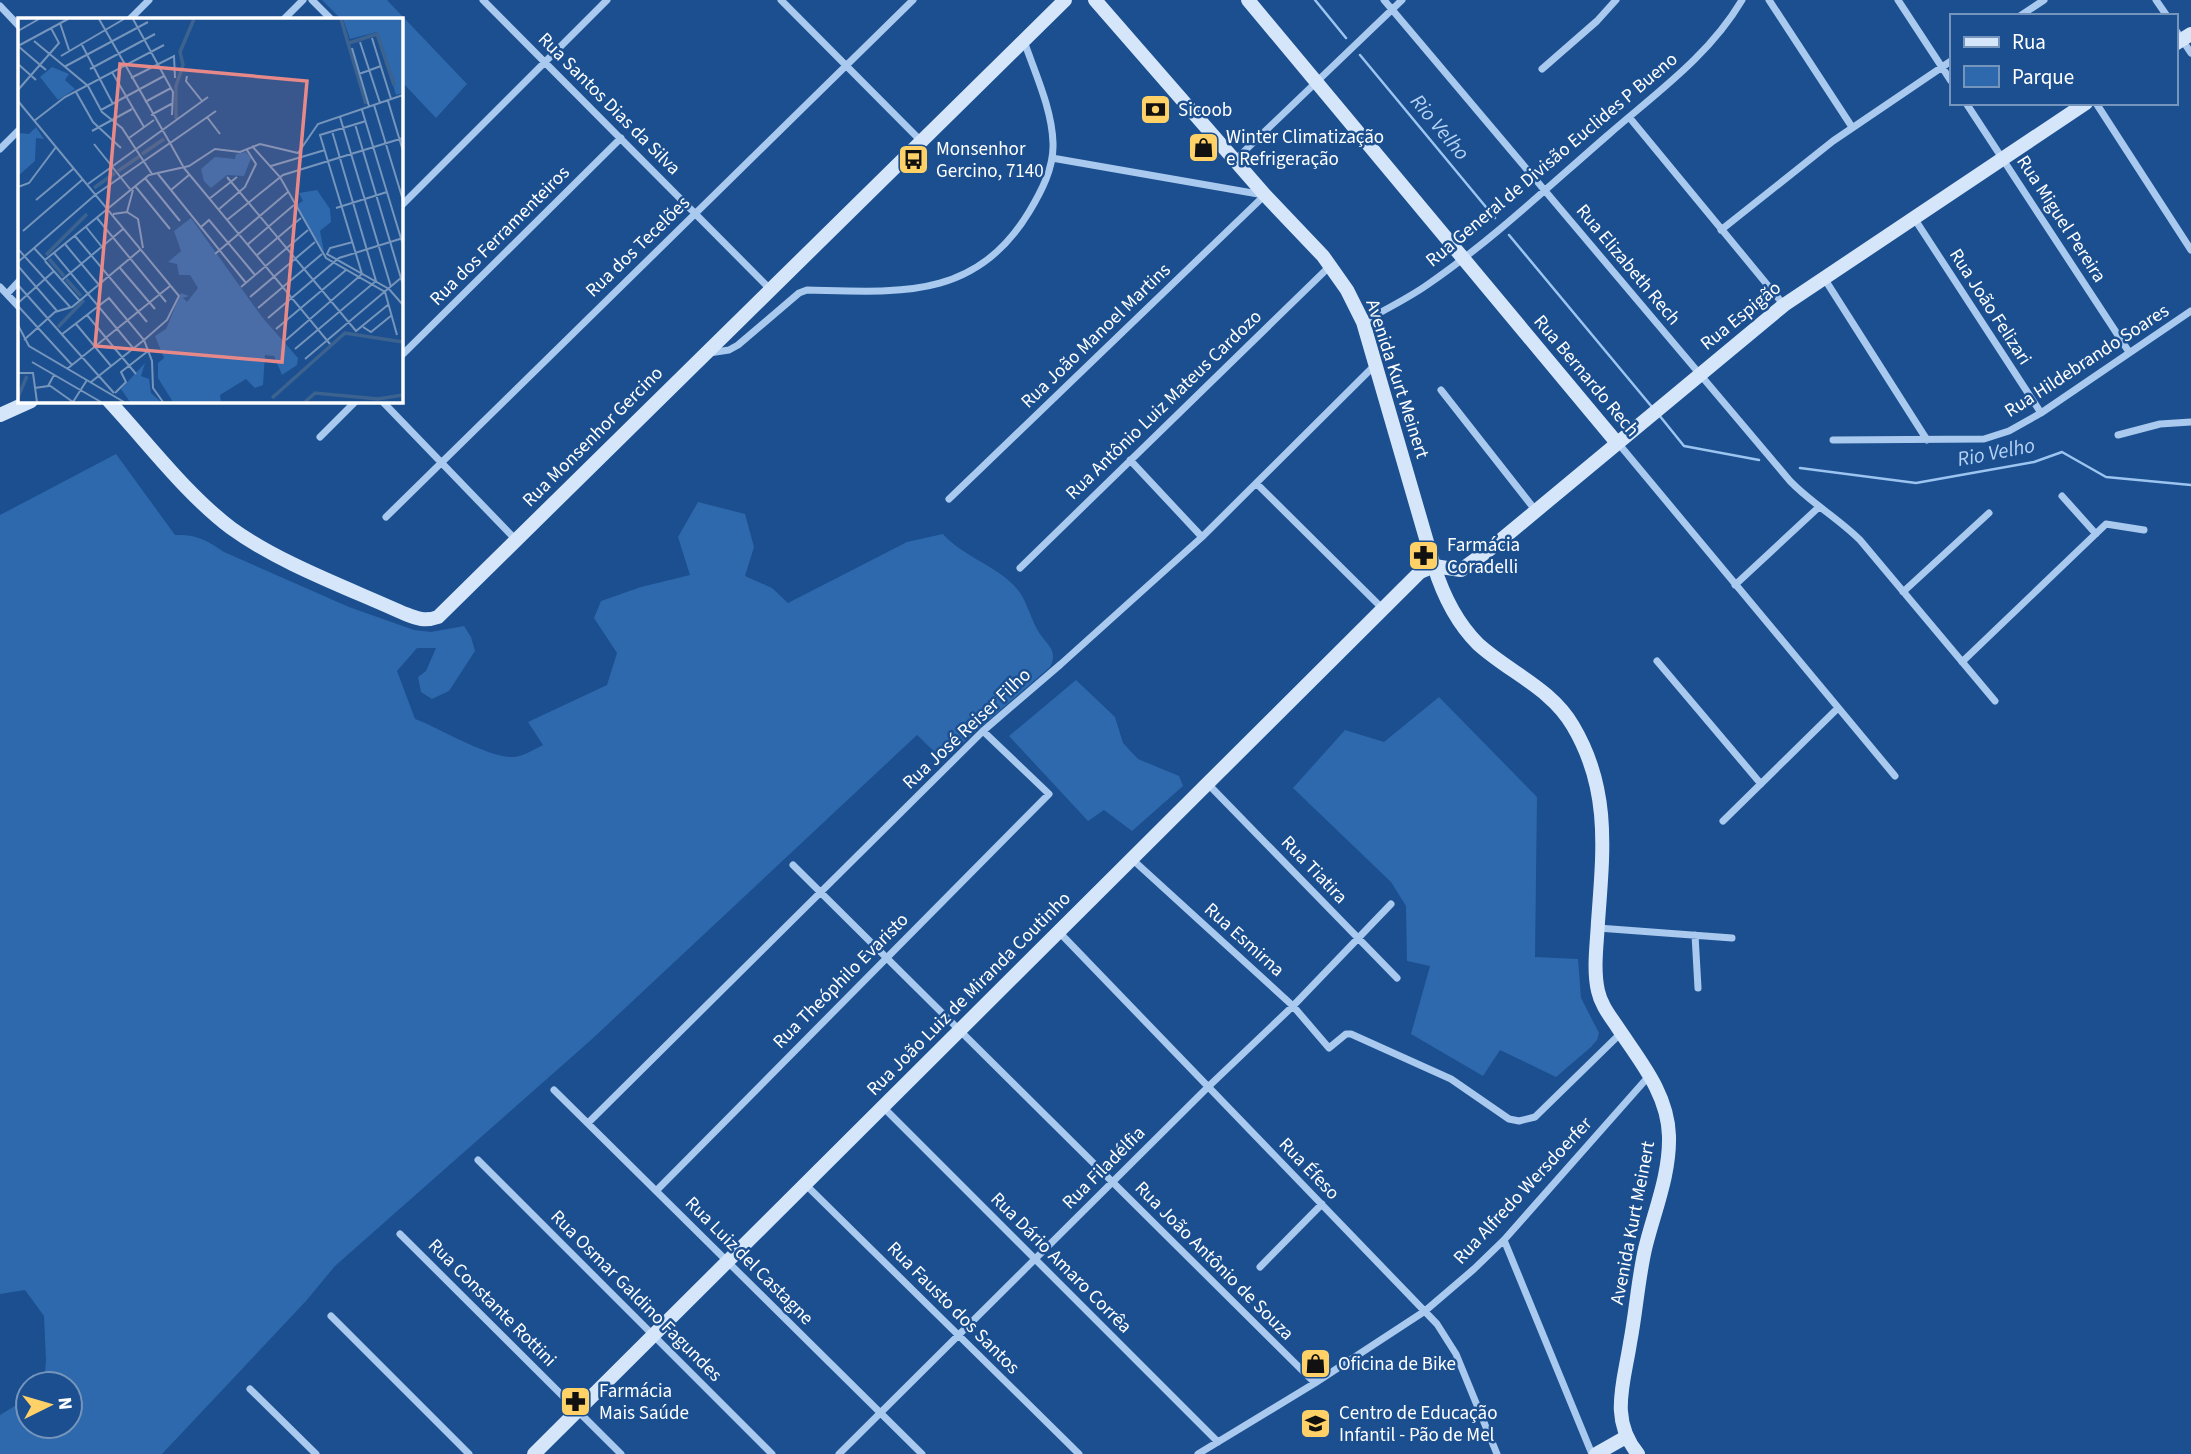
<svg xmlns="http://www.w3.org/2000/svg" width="2191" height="1454" viewBox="0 0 2191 1454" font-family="'Source Sans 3',sans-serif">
<rect width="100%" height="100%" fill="#1b4f8f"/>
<path fill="#2e69ad" d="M322,0H387L467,84L436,118L401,81V19H341Z
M116,454L175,535C196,534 207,540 224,552L349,607L414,630L431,632L464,626L471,637L475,651L449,691L432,699L421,692L418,677L426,671L436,648H417L397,671L415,719C440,728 488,758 513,757C522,757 535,749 543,745L528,722L607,685L617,653L594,618L601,601L641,587L690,575L678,537L698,502L745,514L754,547L745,576L772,588L788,603L907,542L943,534C963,557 1000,567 1018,590C1028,603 1031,621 1040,634C1049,647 1058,651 1050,667L943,760L917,735L591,1040L335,1266L306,1301L162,1454H0V1415L28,1398V1426H70V1384H44L46,1360L44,1316L25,1290L0,1294V515Z
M1076,680L1115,717L1123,743L1138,759L1179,776L1183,786L1132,831L1104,810L1088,821L1009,736Z
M1439,697L1537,797L1535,957L1578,959L1581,998L1599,1033L1597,1040L1591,1047L1556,1077L1500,1050L1483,1076L1411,1034L1430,966L1407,961L1406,906L1391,882L1293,788L1345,730L1384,742Z"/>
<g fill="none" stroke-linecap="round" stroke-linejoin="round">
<path stroke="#9cc4f0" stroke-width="2.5" d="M1315,0L1346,38
M1360,55L1495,218
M1509,235L1652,407
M1659,415L1684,446L1759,460
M1800,468L1916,483L2034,462L2062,452L2106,477L2191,485"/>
<path stroke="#a9c9ee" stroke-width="7" d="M312,0L331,19
M483,0L771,290
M781,0L921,141
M1384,0L1790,481C1811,503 1838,518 1860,540L1995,701
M1769,0L1852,127
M1898,0L1951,81
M2156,0L2167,16
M0,6L19,26
M2020,16L2044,0
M130,19L149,0
M284,19L303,0
M2175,29L2191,53
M1542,69L1597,21L1616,0
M1966,103L2129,352
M2096,103L2191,250
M1629,117L1784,305
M0,149L19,130
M1052,158L1264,195
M1234,161L1402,0
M401,206L607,0
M1914,218L2041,413
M1721,230L1833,141L1951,61
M1824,278L1927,440
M0,287L19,307
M7,294L19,281
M1363,322C1384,310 1407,299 1427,285C1491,241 1549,186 1608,135C1656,93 1709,56 1742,0
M709,353L729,350L738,345L799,293L807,290C898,292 975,301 1029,212C1041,192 1054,168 1053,143C1052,109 1035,73 1024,41
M401,356L621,138
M1441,390L1536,511
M382,401L516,540
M2118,435L2160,424L2191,422
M320,437L356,401
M1833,440L1984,439L2009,431L2041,413L2191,311
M1618,443L1895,776
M1130,460L1202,537
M1257,484L1383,609
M2062,496L2096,534
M949,499L1265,195
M386,517L913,0
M1020,568L1330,266
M1735,585L1819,507
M1903,592L1989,513
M1657,661L1761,784
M1962,662L2106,524L2144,530
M1208,784L1397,978
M1723,821L1838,708
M1133,860L1293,1006L1329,1048L1346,1034H1351L1451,1079L1509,1119L1519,1121L1535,1117L1621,1033
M793,865L1315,1383
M1598,928L1732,938
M1059,932L1437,1324L1456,1354L1497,1454
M1695,935L1698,988
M554,1090L922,1454
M883,1107L1218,1442
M588,1123L983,731L1061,664L1202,537L1374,366
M478,1160L772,1454
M806,1185L1079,1454
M656,1191L1049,794L983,731
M400,1234L621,1454
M1504,1240L1592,1454
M1260,1267L1322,1204
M331,1316L469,1454
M250,1389L316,1454
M839,1454L1208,1087L1293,1006L1391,904
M1198,1454L1315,1383L1425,1311L1474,1269L1504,1240L1649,1076"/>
<path stroke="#d6e6fa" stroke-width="14" d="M1095,0L1265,195L1323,256L1347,290L1363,322L1434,566C1443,595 1457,623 1478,644C1510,673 1551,688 1573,726C1611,790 1603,852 1598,922C1597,944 1593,969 1598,991C1601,1005 1610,1016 1618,1028C1640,1061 1668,1094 1669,1136C1670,1175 1654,1212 1645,1249C1638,1280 1636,1312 1630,1343C1624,1383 1609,1419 1638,1454
M1248,0L1617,443
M2175,44L2191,34
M109,401C147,442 186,494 231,528C279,563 348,588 403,613C416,618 424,622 438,617L1065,0
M0,415L31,401
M1434,566L1461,570L1490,549L1784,305L2086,103
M534,1454L1420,572L1434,566
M1596,1454L1626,1437"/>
</g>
<defs>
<symbol id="bank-square" viewBox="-11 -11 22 22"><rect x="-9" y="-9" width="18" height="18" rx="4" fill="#ffd166" stroke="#1b4f8f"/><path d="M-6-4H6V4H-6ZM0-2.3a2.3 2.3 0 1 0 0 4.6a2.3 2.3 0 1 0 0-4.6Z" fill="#111"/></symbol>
<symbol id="shop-square" viewBox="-11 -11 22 22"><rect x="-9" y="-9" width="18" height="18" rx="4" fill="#ffd166" stroke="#1b4f8f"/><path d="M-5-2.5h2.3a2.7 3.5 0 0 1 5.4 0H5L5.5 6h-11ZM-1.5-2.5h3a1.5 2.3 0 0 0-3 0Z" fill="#111"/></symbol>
<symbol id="bus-square" viewBox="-11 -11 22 22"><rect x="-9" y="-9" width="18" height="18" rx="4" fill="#ffd166" stroke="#1b4f8f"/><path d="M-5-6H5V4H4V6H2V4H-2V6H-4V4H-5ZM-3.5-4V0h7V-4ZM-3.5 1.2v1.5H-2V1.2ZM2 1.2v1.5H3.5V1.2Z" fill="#111"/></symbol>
<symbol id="pharmacy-square" viewBox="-11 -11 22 22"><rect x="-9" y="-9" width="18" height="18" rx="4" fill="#ffd166" stroke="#1b4f8f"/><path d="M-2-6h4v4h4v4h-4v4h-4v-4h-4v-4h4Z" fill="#111"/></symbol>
<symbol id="school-square" viewBox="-11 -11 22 22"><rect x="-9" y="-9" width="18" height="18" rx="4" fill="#ffd166" stroke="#1b4f8f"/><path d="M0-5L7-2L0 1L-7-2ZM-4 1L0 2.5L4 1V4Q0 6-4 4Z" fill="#111"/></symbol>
</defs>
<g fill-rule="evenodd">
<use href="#bank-square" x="1138" y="92" width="35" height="35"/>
<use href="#shop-square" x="1186" y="130" width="35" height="35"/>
<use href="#bus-square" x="896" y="142" width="35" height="35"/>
<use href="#pharmacy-square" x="1406" y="538" width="35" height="35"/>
<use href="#shop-square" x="1298" y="1346" width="35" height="35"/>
<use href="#pharmacy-square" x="558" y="1384" width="35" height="35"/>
<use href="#school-square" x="1298" y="1406" width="35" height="35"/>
</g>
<g text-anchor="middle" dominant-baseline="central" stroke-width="5" stroke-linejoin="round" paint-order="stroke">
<g font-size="19" fill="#fff" stroke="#1b4f8f">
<text transform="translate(609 104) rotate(45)">Rua Santos Dias da Silva</text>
<text transform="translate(1552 160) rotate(-40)">Rua General de Divisão Euclides P Bueno</text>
<text transform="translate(2061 219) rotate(57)">Rua Miguel Pereira</text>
<text transform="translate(500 236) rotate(-45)">Rua dos Ferramenteiros</text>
<text transform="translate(638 247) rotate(-44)">Rua dos Tecelões</text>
<text transform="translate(1628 265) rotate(50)">Rua Elizabeth Rech</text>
<text transform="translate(1990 307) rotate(57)">Rua João Felizari</text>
<text transform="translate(1741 316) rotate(-39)">Rua Espigão</text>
<text transform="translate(1096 336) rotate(-44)">Rua João Manoel Martins</text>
<text transform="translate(2087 361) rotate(-33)">Rua Hildebrando Soares</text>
<text transform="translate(1586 376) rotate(50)">Rua Bernardo Rech</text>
<text transform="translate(1397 379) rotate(72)">Avenida Kurt Meinert</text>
<text transform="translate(1164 405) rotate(-44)">Rua Antônio Luiz Mateus Cardozo</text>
<text transform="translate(593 437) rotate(-45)">Rua Monsenhor Gercino</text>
<text transform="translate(967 729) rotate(-43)">Rua José Reiser Filho</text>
<text transform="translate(1314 870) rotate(46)">Rua Tiatira</text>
<text transform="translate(1244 940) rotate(42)">Rua Esmirna</text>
<text transform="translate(841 981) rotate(-45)">Rua Theóphilo Evaristo</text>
<text transform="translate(969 994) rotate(-45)">Rua João Luiz de Miranda Coutinho</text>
<text transform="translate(1104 1168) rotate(-45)">Rua Filadélfia</text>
<text transform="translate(1309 1169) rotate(46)">Rua Éfeso</text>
<text transform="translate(1523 1191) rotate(-47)">Rua Alfredo Wersdoerfer</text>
<text transform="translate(1633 1223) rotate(-79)">Avenida Kurt Meinert</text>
<text transform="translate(749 1261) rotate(45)">Rua Luiz del Castagne</text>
<text transform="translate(1214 1261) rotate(45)">Rua João Antônio de Souza</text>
<text transform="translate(1061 1263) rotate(45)">Rua Dário Amaro Corrêa</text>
<text transform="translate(636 1296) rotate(45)">Rua Osmar Galdino Fagundes</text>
<text transform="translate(492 1303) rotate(45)">Rua Constante Rottini</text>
<text transform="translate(953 1308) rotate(45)">Rua Fausto dos Santos</text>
</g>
<g font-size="19" fill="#fff" stroke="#1b4f8f" text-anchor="start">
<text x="1178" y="110">Sicoob</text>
<text x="1226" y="137">Winter Climatização<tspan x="1226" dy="22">e Refrigeração</tspan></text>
<text x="936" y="149">Monsenhor<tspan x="936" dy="22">Gercino, 7140</tspan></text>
<text x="1447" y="545">Farmácia<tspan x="1447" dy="22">Coradelli</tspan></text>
<text x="1338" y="1364">Oficina de Bike</text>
<text x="599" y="1391">Farmácia<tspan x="599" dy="22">Mais Saúde</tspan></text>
<text x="1339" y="1413">Centro de Educação<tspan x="1339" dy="22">Infantil - Pão de Mel</tspan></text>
</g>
<g font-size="21" font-style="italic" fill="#b5d3f5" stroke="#1b4f8f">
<text transform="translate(1440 127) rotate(50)">Rio Velho</text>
<text transform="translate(1996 452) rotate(-11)">Rio Velho</text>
</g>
</g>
<g transform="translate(18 18)">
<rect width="385" height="385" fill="#1b4f8f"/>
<path d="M325,1H385V75L378,77L359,14L332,21ZM34,49L51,56L47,62L57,71L40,82L22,59ZM18,109L26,121L18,120L17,143L0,158V115L11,116ZM228,134L233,140L226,158L209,157L193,170L186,163L183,151L197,139L217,141L218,136ZM299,172L312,191L313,204L302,213L306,234L278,187L285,183L281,175ZM173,200L244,299L280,340L279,347L264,357L256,338L247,337L245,367L237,370L228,361L202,377L203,384H155L140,360V345L146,340L137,318L148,311L163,275L171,278L165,280L169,284L180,270L172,257H161L159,246L150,244L163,233L156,213ZM127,345L123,358L131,361L133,375L143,384H112L103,371Z" fill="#2e69ad"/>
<path fill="none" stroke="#3c6290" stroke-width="3.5" d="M323,1L348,86M331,25L359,16L376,67M158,101V68L165,47L162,34L176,1M124,136L146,121M100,153L122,138M76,170L97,155M28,237L69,196M31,241L46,258M48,261L63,278M40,309L66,282M0,379L9,358M254,380L327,315L385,324M287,384L297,375L360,381L385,377"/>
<path fill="none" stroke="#7695bc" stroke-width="2" d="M81,1L152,125L198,93M115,1L155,74L154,97M42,5L51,32M0,13L21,1M354,20L373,81M16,23L70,68L84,94L104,110L134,156M342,24L362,85M63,25L95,86M0,28L50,1M0,28L28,52M334,30L351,88M43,38L106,1M0,46L18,62M46,49L130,4M72,51L137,16M94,54L126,109M341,56L363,48M169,58L168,63L184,83M113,60L156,38L157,60M0,72L41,25L33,10M58,74L75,104L103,130M0,83L161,278L149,302L126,322L134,343L135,370L145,384M370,83L385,133M127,84L153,70M356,87L385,182M83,92L146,58M344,92L385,227M133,97L155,85M189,99L202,116M322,99L373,269M16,103L47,79L146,27M337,106L385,267M74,113L114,91M111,120L136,102M76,126L112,171M234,128L262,159L308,240L367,274L379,317M253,148L307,132M166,150L312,326M140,156L228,265M209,159L338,313L371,286M127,160L162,203M70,166L190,79M117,168L152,211M0,169L11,165L38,129M153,172L171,157M191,181L219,159M18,182L55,151M318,190L369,174M200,192L227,169L238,146L229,132M109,194L115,172M95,196L109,194L120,201L125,230M79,200L148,284M209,202L265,157L385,120M68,209L84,229M182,210L191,202L237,257M5,213L64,162M57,218L129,304M335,224L312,230L309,236L371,271L385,287M47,226L81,267M229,227L276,187M16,230L27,242L131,157L171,148L197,131L222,134L242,126L280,135L300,106L385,77M0,231L53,290M36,235L115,330M197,236L270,174M238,238L283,200M27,243L62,283M0,244L77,177L152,125L166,150M0,248L39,293M102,250L137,291M44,262L105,211M0,267L96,375M223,269L290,212M232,279L297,224M0,285L36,253M0,288L54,347M240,290L304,236M69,297L118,356M250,300L321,240L385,220M58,306L93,348M0,307L11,328L106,384M345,309L353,314L374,297M258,311L328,252M43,317L91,280L126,322L73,364M6,322L37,294L54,289L122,232M268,322L344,256L302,117L348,103M277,331L358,263L314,113M287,341L384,259M14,344L83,384M49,351L152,268M0,355H15L19,384M31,367L55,384M17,370L30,368L36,357M97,375L108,364L103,354L130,333M55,384L69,362"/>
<path fill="#e88989" fill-opacity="0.15" stroke="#e88989" stroke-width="3.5" d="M102,46L289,63L264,344L77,328Z"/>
<rect width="385" height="385" fill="none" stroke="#fff" stroke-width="3.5"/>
</g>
<rect x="1950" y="14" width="228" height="91" fill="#1b4f8f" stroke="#7695bc" stroke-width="2"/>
<rect x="1964" y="37" width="35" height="10" fill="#d6e6fa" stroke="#7695bc" stroke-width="2"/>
<text x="2012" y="49" font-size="21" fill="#ffffff">Rua</text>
<rect x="1964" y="66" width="35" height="21" fill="#2e69ad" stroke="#7695bc" stroke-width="2"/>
<text x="2012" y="84" font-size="21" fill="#ffffff">Parque</text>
<g transform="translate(49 1405) rotate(85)"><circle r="33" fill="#1b4f8f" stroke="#7695bc" stroke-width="2"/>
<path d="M0-5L12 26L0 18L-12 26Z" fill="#ffd166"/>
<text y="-10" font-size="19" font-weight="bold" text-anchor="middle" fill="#ffffff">N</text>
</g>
</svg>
